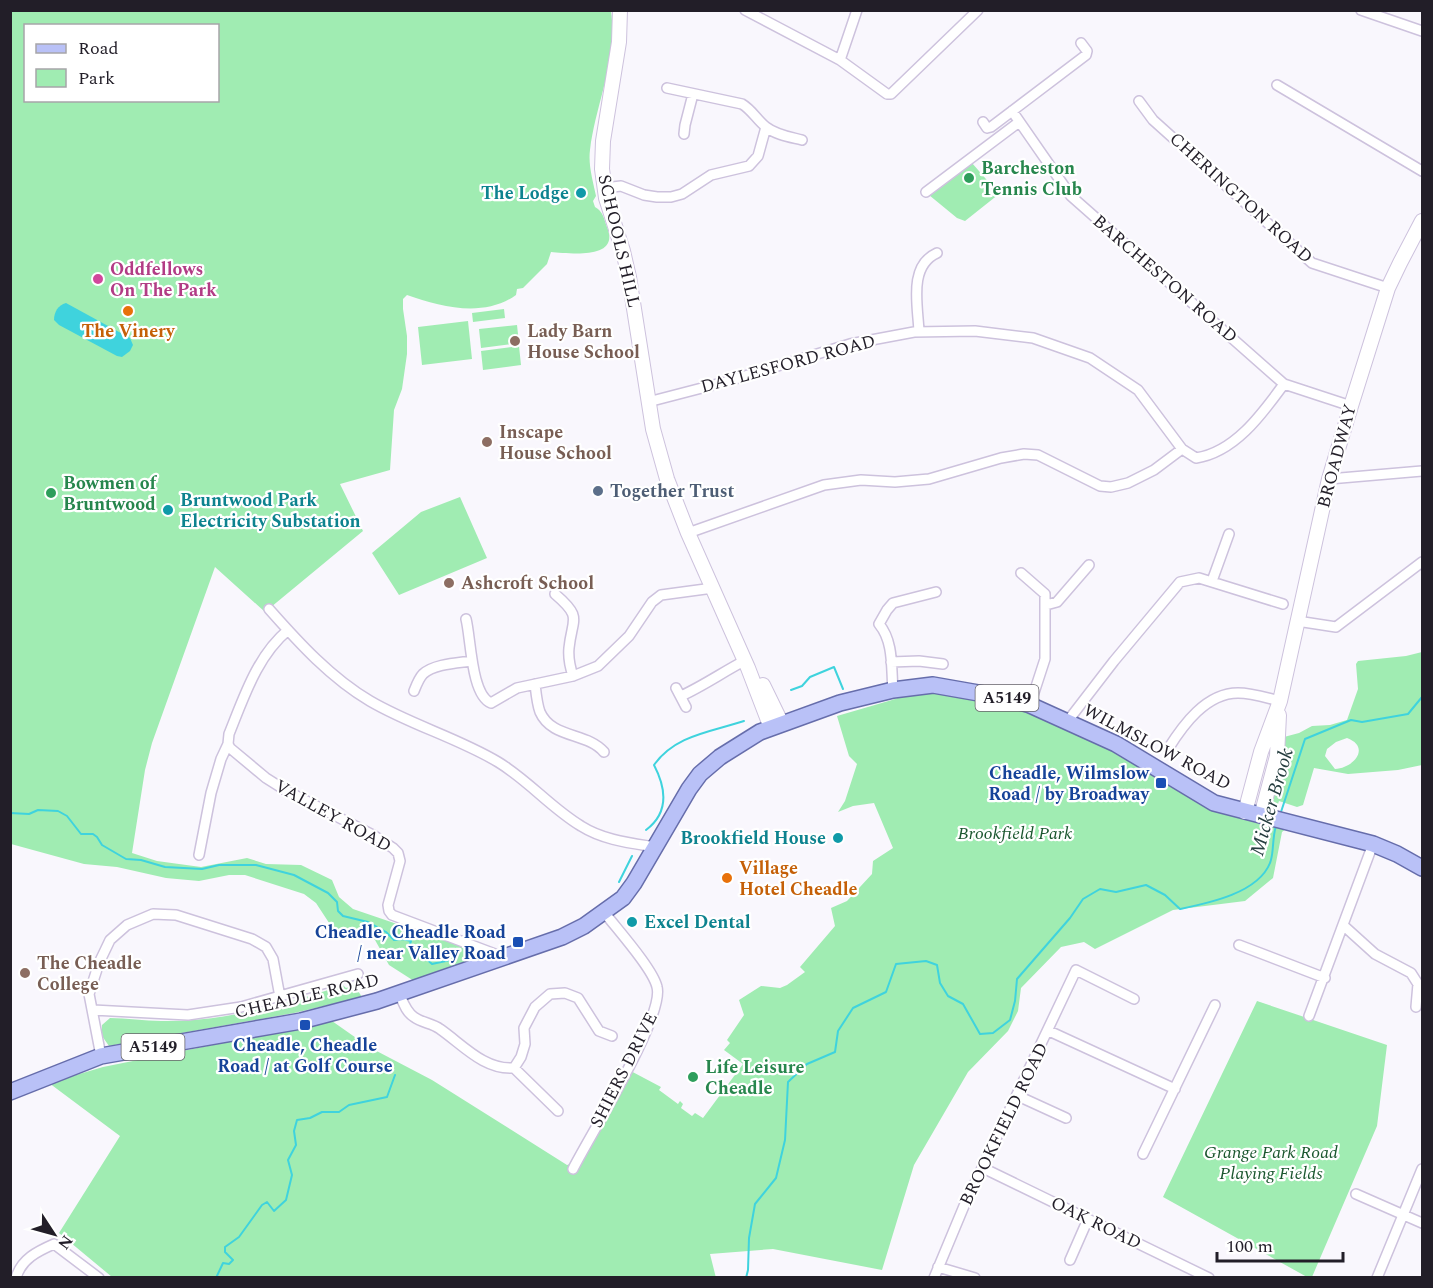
<svg xmlns="http://www.w3.org/2000/svg" width="1433" height="1288" viewBox="0 0 1433 1288" font-family="Spectral,serif">
<rect width="100%" height="100%" fill="#f9f7fd"/>
<path fill="#a0ecb2" fill-rule="evenodd" d="M10,11H611C618,60 596,102 590,150C588,165 593,181 596,196L593,201L595,207C603,211 604,219 607,227C621,261 568,253 551,252L547,264L523,288L517,289L516,295C484,318 441,307 407,295L403,299V309L407,336V354L402,389L394,410L390,470L340,484L363,531L265,612L215,567L152,743L145,770L132,853L157,861L201,867L247,858L266,864L301,865L332,880L339,897L353,909L485,954L484,956L414,981L389,965L375,940L358,933L335,932L316,903L304,894L245,875H229L199,881L166,878L117,867L84,864L11,844ZM26,26H218V100H26Z
M972,163L999,194L965,221L957,218L929,195Z
M504,309L505,318L473,322L472,313Z
M468,321L472,359L422,365L418,327Z
M517,325L519,343L481,348L479,329Z
M519,346L521,365L483,370L481,351Z
M460,497L487,558L399,595L372,553L421,512Z
M1422,652V765L1398,770L1348,774L1314,768L1303,805L1297,807L1279,801L1276,810L1272,807L1270,802L1284,737L1299,733L1312,726L1330,725L1347,720L1358,689L1356,664L1358,661L1406,656ZM1347,738C1371,747 1354,768 1335,769L1325,756L1327,749L1336,742Z
M933,685L1030,705L1214,803L1292,824L1282,832L1273,878L1245,901L1173,910L1095,949L1084,942L1061,947L1021,988L1018,1011L1008,1031L968,1072L914,1165L882,1270L773,1249L710,1254L716,1278L112,1277L59,1233L120,1136L49,1083L103,1067L332,1021L369,1047L432,1080L567,1165L576,1162L627,1069L661,1087L659,1090L678,1104L680,1101L683,1104L681,1108L692,1116L695,1113L703,1118L743,1064L724,1050L730,1043L727,1040L744,1015L739,1000L761,986L780,988L787,985L805,972L800,967L835,926L831,908L847,901L872,874L873,861L893,848L874,803L853,806L838,812L845,801L857,764L849,756L837,716L892,700Z
M343,985L346,988L354,985L362,997L294,1013L109,1046L102,1036V1025L110,1018C127,1018 144,1021 161,1021C223,1022 285,1005 343,985Z
M1257,1001L1387,1045L1377,1126L1312,1277H1307L1163,1197Z"/>
<path fill="#3fd3dd" d="M66,303L130,338L133,345L130,351L122,357L117,356L59,325L54,320C54,312 58,305 66,303Z"/>
<g fill="none" stroke-linecap="round" stroke-linejoin="round">
<path stroke="#3fd3dd" stroke-width="2" d="M791,690L802,686L810,677L834,667L843,689
M10,813L29,814L38,810L58,811L67,816L81,834H93L97,837L102,845L126,859L141,860L165,867L202,869L219,865H256L294,875L328,893L337,902L338,911L343,916L368,922L386,932L394,940L403,939L411,941L409,947L413,952L421,954L432,964L455,959
M1280,815L1305,739L1351,720L1362,722L1408,714L1422,697
M646,830C670,812 666,788 654,765C675,735 711,732 744,721
M619,882L632,856
M216,1278L223,1263L229,1264L233,1260L225,1252V1247L239,1237L262,1205L267,1202L274,1211L286,1200L292,1175L288,1160L296,1145L294,1131L297,1120L310,1118L322,1112H339L349,1105L387,1097L395,1075
M746,1278L748,1270L749,1238L755,1204L776,1178L785,1140L788,1082L807,1064L835,1052L838,1031L853,1008L886,992L896,964L926,961L937,965L940,983L948,996L963,1004L980,1034L993,1033L1010,1020L1015,1001L1017,979L1070,918L1083,899L1100,889L1116,892L1146,885L1165,895L1180,909C1209,903 1258,893 1270,863C1274,854 1272,838 1276,826"/>
<defs>
<path id="street" d="M745,10L840,60L887,94H891L978,10
M1361,10L1422,31
M840,60L857,10
M1277,85L1422,171
M667,88L742,104C752,110 757,120 766,127C776,135 790,137 802,140
M1139,101L1153,120L1312,263L1388,288
M1012,111L1071,196L1284,384L1351,406
M983,122L987,128L991,127L1086,55L1087,51L1081,43
M684,134L685,125L693,94
M604,188L621,186L644,195L657,197H671L682,194L711,175L749,166L758,156L766,127
M926,192L1019,122
M919,332C918,306 908,266 937,253
M648,402L725,382L850,344L914,332L975,331L1033,338L1090,358L1138,390L1182,449L1196,458C1235,452 1262,414 1284,384
M1329,479L1422,471
M688,533L824,485L861,480L895,482L929,479L1001,458L1024,454L1038,455L1100,486L1111,487L1128,483L1154,470L1182,449
M1021,573L1045,594V659L1030,705
M1212,581L1229,534
M555,594C583,618 572,618 569,648C568,658 570,667 573,676
M1046,605L1057,602L1089,565
M269,609C299,643 331,678 370,701C411,725 458,738 498,762C528,780 551,808 581,826C603,840 630,843 655,847
M466,619C471,638 471,695 491,703L517,688L573,676L598,666L629,636L652,602L661,595L713,588
M1297,621L1336,627L1422,562
M891,662L919,661L943,664
M535,684C536,693 537,704 540,712C552,739 587,732 604,752
M676,688L686,707
M893,690C891,668 894,642 879,624L887,610L893,603L936,592
M414,691C416,686 419,678 423,674C434,664 457,663 471,661
M681,696C703,686 723,672 744,661
M1067,722L1114,661L1180,582L1199,578L1283,604
M228,744L230,748L266,778L285,790L373,835L393,848L398,853L400,861L388,905L389,911L392,915L503,957
M1168,749C1183,725 1206,693 1238,693C1252,693 1267,698 1280,701
M199,855L211,793L221,759L228,744L229,734C244,697 257,656 288,630
M1344,926L1375,954L1411,973L1418,984L1416,1007
M1239,945L1325,978
M399,993C403,1002 406,1012 414,1017C422,1023 432,1023 440,1029C463,1045 484,1070 514,1068L521,1057L525,1044L524,1028L535,1007L550,994L565,993L578,998L599,1031L612,1036
M93,1010L188,1015L241,1007L358,974
M1309,1016L1373,844
M1049,1031L1175,1089
M101,1056L89,994L99,963L110,940L127,925L153,914L176,915L252,939L266,947L273,959L280,997
M514,1068L558,1111
M1018,1096L1066,1118
M1143,1154L1215,1005
M983,1168L1209,1278
M573,1169C589,1137 665,1016 657,987C653,969 617,929 604,912
M1356,1194L1422,1223
M1070,1260L1088,1219
M938,1267L975,1278
M16,1278C21,1259 38,1251 54,1244L99,1278
M934,1278L964,1206L1076,970L1134,999
M1377,1278L1422,1169"/>
<path id="secondary" d="M620,10L619,42L603,141L602,169L606,198L623,251L629,277L653,429L667,479L688,533L748,668L771,728
M763,685L782,724
M1245,812L1261,752L1280,701L1329,479L1351,406L1388,288L1400,263L1422,221
M1261,816L1277,756L1279,715"/>
<path id="primary" d="M10,1092L101,1056L301,1021L377,1001L562,937L584,926L623,898L634,883L689,789L700,774L720,757L760,732L840,703L893,690L933,685L1007,698L1030,705L1116,744L1214,803L1373,844L1397,854L1422,868"/>
</defs>
<use href="#street" stroke="#cdc2dd" stroke-width="12"/>
<use href="#secondary" stroke="#cdc2dd" stroke-width="16"/>
<use href="#primary" stroke="#666dab" stroke-width="18"/>
<use href="#street" stroke="#fff" stroke-width="9"/>
<use href="#secondary" stroke="#fff" stroke-width="14"/>
<use href="#primary" stroke="#b9c1f7" stroke-width="15"/>
</g>
<g fill="#2e9e5b" stroke="#fff" stroke-width="2">
<circle cx="969" cy="178" r="6"/>
<circle cx="51" cy="493" r="6"/>
<circle cx="693" cy="1077" r="6"/>
</g>
<g fill="#0f9aa8" stroke="#fff" stroke-width="2">
<circle cx="581" cy="193" r="6"/>
<circle cx="168" cy="510" r="6"/>
<circle cx="838" cy="838" r="6"/>
<circle cx="632" cy="922" r="6"/>
</g>
<circle fill="#d1479c" stroke="#fff" stroke-width="2" cx="98" cy="279" r="6"/>
<g fill="#e8710a" stroke="#fff" stroke-width="2">
<circle cx="128" cy="311" r="6"/>
<circle cx="727" cy="878" r="6"/>
</g>
<g fill="#8d6e63" stroke="#fff" stroke-width="2">
<circle cx="515" cy="341" r="6"/>
<circle cx="487" cy="442" r="6"/>
<circle cx="449" cy="583" r="6"/>
<circle cx="25" cy="973" r="6"/>
</g>
<circle fill="#5c6f8a" stroke="#fff" stroke-width="2" cx="598" cy="491" r="6"/>
<g fill="#1a4fb4" stroke="#fff" stroke-width="2">
<rect x="1155" y="777" width="12" height="12" rx="3"/>
<rect x="512" y="936" width="12" height="12" rx="3"/>
<rect x="299" y="1019" width="12" height="12" rx="3"/>
</g>
<g text-anchor="middle" dominant-baseline="central" stroke-width="4.5" stroke-linejoin="round" paint-order="stroke">
<g fill="#fff" stroke="#646268" stroke-width="1.5">
<rect x="975.5" y="685" width="63" height="26" rx="4.5"/>
<rect x="121.5" y="1034" width="63" height="26" rx="4.5"/>
</g>
<g font-size="16" font-weight="bold" fill="#221e28">
<text x="1007" y="698">A5149</text>
<text x="153" y="1047">A5149</text>
</g>
<g font-size="18" font-weight="bold" fill="#27864d" stroke="#fff" text-anchor="start">
<text x="981" y="168">Barcheston<tspan x="981" dy="21">Tennis Club</tspan></text>
<text x="63" y="483">Bowmen of<tspan x="63" dy="21">Bruntwood</tspan></text>
<text x="705" y="1067">Life Leisure<tspan x="705" dy="21">Cheadle</tspan></text>
</g>
<g font-size="18" font-weight="bold" fill="#0d838f" stroke="#fff" text-anchor="end">
<text x="569" y="193">The Lodge</text>
<text x="180" y="500" text-anchor="start">Bruntwood Park<tspan x="180" dy="21">Electricity Substation</tspan></text>
<text x="826" y="838">Brookfield House</text>
<text x="644" y="922" text-anchor="start">Excel Dental</text>
</g>
<g font-size="18" fill="#221e28" stroke="#fff">
<text transform="translate(1241 198) rotate(42)">CHERINGTON ROAD</text>
<text transform="translate(619 241) rotate(77)">SCHOOLS HILL</text>
<text transform="translate(1165 279) rotate(41)">BARCHESTON ROAD</text>
<text transform="translate(788 364) rotate(-15)">DAYLESFORD ROAD</text>
<text transform="translate(1337 456) rotate(-75)">BROADWAY</text>
<text transform="translate(1157 747) rotate(28)">WILMSLOW ROAD</text>
<text transform="translate(333 816) rotate(29)">VALLEY ROAD</text>
<text transform="translate(307 996) rotate(-13)">CHEADLE ROAD</text>
<text transform="translate(624 1070) rotate(-63)">SHIERS DRIVE</text>
<text transform="translate(1004 1124) rotate(-64)">BROOKFIELD ROAD</text>
<text transform="translate(1096 1223) rotate(26)">OAK ROAD</text>
</g>
<g font-size="18" font-weight="bold" fill="#b23c85" stroke="#fff" text-anchor="start">
<text x="110" y="269">Oddfellows<tspan x="110" dy="21">On The Park</tspan></text>
</g>
<g font-size="18" font-weight="bold" fill="#c56008" stroke="#fff">
<text x="128" y="331">The Vinery</text>
<text x="739" y="868" text-anchor="start">Village<tspan x="739" dy="21">Hotel Cheadle</tspan></text>
</g>
<g font-size="18" font-weight="bold" fill="#785e54" stroke="#fff" text-anchor="start">
<text x="527" y="331">Lady Barn<tspan x="527" dy="21">House School</tspan></text>
<text x="499" y="432">Inscape<tspan x="499" dy="21">House School</tspan></text>
<text x="461" y="583">Ashcroft School</text>
<text x="37" y="963">The Cheadle<tspan x="37" dy="21">College</tspan></text>
</g>
<g font-size="18" font-weight="bold" fill="#4e5e75" stroke="#fff" text-anchor="start">
<text x="610" y="491">Together Trust</text>
</g>
<g font-size="18" font-weight="bold" fill="#164399" stroke="#fff" text-anchor="end">
<text x="1149" y="773">Cheadle, Wilmslow<tspan x="1149" dy="21">Road / by Broadway</tspan></text>
<text x="506" y="932">Cheadle, Cheadle Road<tspan x="506" dy="21">/ near Valley Road</tspan></text>
<text x="305" y="1045" text-anchor="middle">Cheadle, Cheadle<tspan x="305" dy="21">Road / at Golf Course</tspan></text>
</g>
<g font-size="18" font-style="italic" fill="#1b572f" stroke="#fff">
<text x="1015" y="833">Brookfield Park</text>
<text x="1271" y="1152">Grange Park Road<tspan x="1271" dy="21">Playing Fields</tspan></text>
</g>
<g font-size="20" font-style="italic" fill="#263e40" stroke="#fff">
<text transform="translate(1272 802) rotate(-74)">Micker Brook</text>
</g>
</g>
<rect width="1433" height="1288" fill="none" stroke="#221e28" stroke-width="24"/>
<rect x="24" y="24" width="195" height="78" fill="#ffffff" stroke="#a7a5a9" stroke-width="1.5"/>
<rect x="36" y="44" width="30" height="9" fill="#b9c1f7" stroke="#a7a5a9" stroke-width="1.5"/>
<text x="78" y="54" font-size="18" fill="#221e28">Road</text>
<rect x="36" y="69" width="30" height="18" fill="#a0ecb2" stroke="#a7a5a9" stroke-width="1.5"/>
<text x="78" y="84" font-size="18" fill="#221e28">Park</text>
<g transform="translate(54 1234) rotate(126)" stroke="#ffffff" stroke-width="4.5" paint-order="stroke">
<path d="M0-4.5L10 22L0 15L-10 22Z" fill="#221e28"/>
<text y="-9" font-size="16" font-weight="bold" text-anchor="middle" fill="#221e28">N</text>
</g>
<path d="M1217 1252v9h126v-9" fill="none" stroke="#221e28" stroke-width="3"/>
<text x="1226" y="1252" font-size="18" fill="#221e28" stroke="#ffffff" stroke-width="4.5" paint-order="stroke">100 m</text>
</svg>
